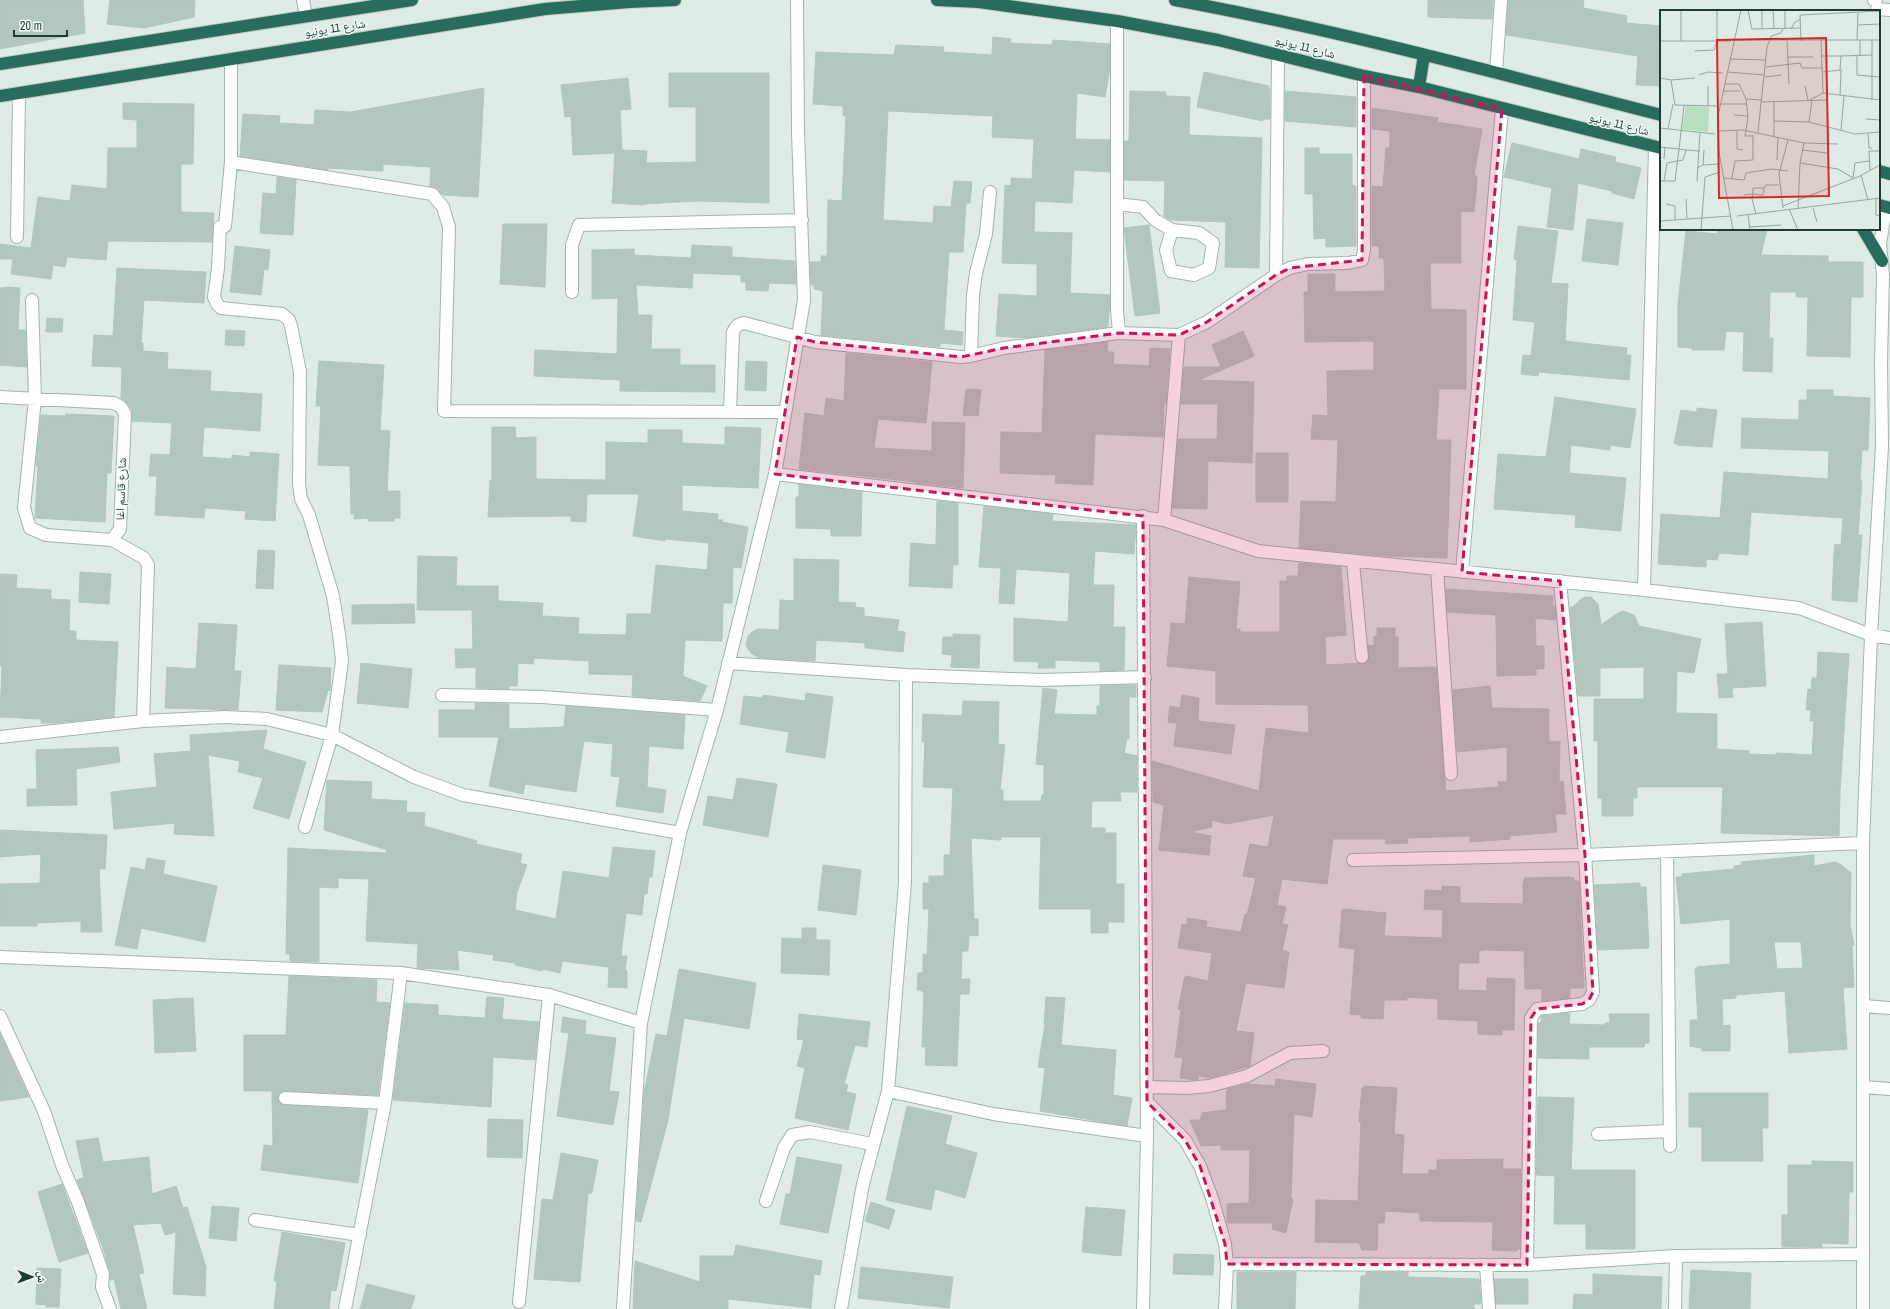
<svg xmlns="http://www.w3.org/2000/svg" width="1890" height="1309" viewBox="0 0 1890 1309" font-family="'Archivo Narrow','Noto Naskh Arabic',sans-serif">
<rect width="100%" height="100%" fill="#dfece6"/>
<path fill="#b4c7bf" stroke="#b1c6bd" fill-rule="evenodd" d="M0,0H83L85,33L0,49Z
M110,0H195L194,17L144,28L107,24Z
M1428,0H1493L1492,19L1428,17Z
M1508,0H1584L1583,8L1627,16L1626,23L1661,26V86L1636,85L1638,56L1506,35Z
M993,37L1011,39L1010,43L1052,45L1053,40L1110,44V67L1105,97L1077,93L1075,139L1110,140V172L1074,170L1072,203L1035,201L1034,232L1072,233L1070,293L1110,295L1108,327L1026,338L996,336L999,294L1037,296V264L1002,263L1005,185L1011,186V178L1032,179L1034,139L992,137L993,116L888,111L883,220L933,223L934,206L951,207L954,181L972,182L970,203H966L963,252H949L944,330L963,332L962,345L940,343V347L821,335L823,291L814,289V285H811L810,262H821V256H827L828,200L842,201L846,116H843V106L813,104L816,52L894,55L896,45L944,47L943,52L992,55Z
M1204,72L1269,86L1268,89H1270V119H1263V121L1197,107Z
M669,73H769V203L697,201L644,204V205L612,203L615,153L573,155L571,116L565,117L561,85L628,78L631,109L620,110L622,150L647,151L646,163L696,162V107H669Z
M484,88L478,197L443,195L437,189L430,186L431,167L383,164V171L328,168V170L240,156L243,114L280,116L279,123L314,125L315,110L351,112Z
M1130,91L1166,92V96L1190,97L1189,135L1262,138L1259,268L1225,267L1226,222L1170,220L1164,216L1165,181L1124,180V141H1129Z
M1285,91L1356,97V127L1285,121Z
M123,103L194,104L193,164H181V212L214,213L212,242L108,241L106,260L67,257L65,267L53,265L51,279L11,274L13,259H0V244L31,248L38,197L70,201L72,185L107,189L108,148H137V120L123,119Z
M1372,108L1438,118L1437,122L1482,129L1474,176H1477V183L1474,212L1461,211V263H1430L1431,309L1466,310V389H1439L1436,440H1451L1447,558L1386,556L1299,548L1301,501L1336,502L1338,440L1311,439L1313,415L1328,416L1327,371L1374,370V341L1305,342L1304,292H1308V274H1335V292L1385,291L1384,258H1379V246H1372V186L1383,187L1386,148H1390V131L1372,129Z
M1512,143L1579,159L1581,149L1616,157L1615,162L1641,168L1634,199L1612,193V191L1578,183L1573,230L1547,227L1552,188L1504,177Z
M1305,148H1319V154H1352V185L1356,186V246L1326,247V238L1314,239L1313,194H1305Z
M277,177L296,180L293,235L260,233L263,193L276,194Z
M1587,219L1623,223L1618,265L1582,261Z
M503,224H547L545,287L500,284Z
M1149,225L1160,313L1135,316L1124,228Z
M1518,226L1558,231L1551,283L1568,284L1565,341L1627,348L1626,355H1631L1629,380L1539,372L1538,376L1521,374L1523,355L1531,356L1535,322L1513,320L1517,260L1514,259Z
M1718,229H1767L1761,255L1828,256V262H1863V297H1851L1850,357L1807,356L1808,297H1796V292H1770L1769,338H1773L1772,372L1743,371L1744,332L1726,331L1724,350H1692V348L1678,347V304L1686,231L1717,234Z
M692,245L732,247V257L795,261L796,284L769,283L768,291L746,290V282H741V275L693,273L692,288L636,285L638,315H652L651,349H680V365H715V392L620,391V380L534,376L535,350L617,354L618,298L592,299V250L634,249V255L691,258Z
M235,246L270,250L268,270L264,269L261,295L230,292Z
M117,268L206,272L204,303L144,300L141,342L143,343V351L168,353L167,369L211,371L210,391L262,394L260,431L204,427L202,457L232,459V455L250,457V452L279,454L275,521L245,519L246,511L205,508L204,518L155,515L157,476H149L151,454L170,455L172,423L132,421V410L127,403L121,398L122,367L92,366L94,335L113,336Z
M7,287L20,288L18,330H25L27,367L0,365V288Z
M47,318L63,319L62,332H46Z
M226,330L245,331L244,346L225,345Z
M1243,331L1254,356L1199,380L1254,382L1252,463L1208,461L1207,509L1172,508L1178,439H1217L1218,404H1181L1184,367H1221L1212,345Z
M1108,342L1107,352H1114L1113,364L1149,366L1150,348L1170,349L1166,404H1164L1163,437L1095,434L1093,485L1055,483L1056,475L1000,473L1001,432L1042,433L1045,350Z
M846,353L932,362L926,423L878,419L874,448L932,451V422L965,423L963,488L916,483V482L799,469L805,413L824,416L826,398L844,401Z
M319,361L384,365L380,430L390,431L387,491H400V518H395L394,521H369L367,518L354,519V514H351L350,466L318,465L321,406H316Z
M746,361L767,362L766,391L745,390Z
M966,389L981,390L978,416L963,415Z
M1807,390H1833V396L1870,398L1868,450H1862L1860,481H1862L1858,535H1862L1857,602L1832,600L1834,554L1835,544L1841,545L1843,518L1751,512L1748,555L1719,553L1717,560L1706,559V567L1658,564L1661,514L1720,518L1724,472L1828,479L1829,451L1741,448L1742,418L1799,420V400H1807Z
M1555,397L1636,409L1630,448L1610,445V450L1571,445L1569,473L1626,478L1621,531L1575,527L1576,515L1494,509L1498,454L1546,457Z
M1697,408L1717,410L1712,447L1677,445V444L1674,443L1681,410L1697,412Z
M66,414L114,416L111,473H107L105,522L35,518L38,466H36L41,415L66,416Z
M492,427H515L516,438L536,437V479L606,480V442L648,443V430H682V443L725,445V427L761,428L758,488L682,485V511L718,514V520H723L722,522L748,527L741,568L733,567L732,603H723L722,641L685,640L683,676L707,686L700,701L632,696L633,675L589,674V661L534,658L533,664L518,663L517,686H509V689L476,688V667L456,668L455,649H473L472,610H417L418,556L457,557L456,586H498V601L543,603L542,616L579,618L578,634L626,635L627,614H651L656,565L707,570L709,543L665,539V541L633,536L639,494H587L586,522L571,521V516L488,517L490,480H492Z
M1256,453H1288V502H1256Z
M799,484L862,492L861,536H831V529L796,528V497H799Z
M937,501L958,503V565H953L952,588L909,586L911,543L936,545Z
M984,506L1053,514L1052,521L1136,525L1134,554L1095,551L1093,585H1114L1113,627H1125L1124,670L1100,671V662L1055,660V668H1038L1039,662L1014,661V618L1068,622L1070,573L1016,569L1014,604L999,603L1001,568L979,567Z
M258,550L275,551L273,589L256,588Z
M794,559L839,560L838,602L856,603L855,607L864,608V616L899,620L897,631L905,632L903,652L865,648V643L816,640L815,661L759,658L751,653L746,646L748,636L752,632L758,629L779,630L780,600L794,601Z
M1299,563L1341,567L1346,635L1325,637L1326,665L1366,663L1369,657L1368,645L1374,646V636H1377V628H1395V637H1398V668L1436,667L1446,791L1499,787L1498,782H1507V747L1457,752L1453,690L1490,686L1492,708L1549,709V741L1560,742L1559,782L1563,781L1566,814H1555L1557,832L1509,836L1510,839L1470,842V836L1407,838L1408,843L1386,844L1385,839H1333L1327,884L1282,879L1277,905L1286,907L1282,924L1288,925L1282,950L1289,952L1284,988L1246,983L1236,1031L1254,1033L1250,1066L1211,1078L1198,1076V1080H1194L1180,1078L1183,1058L1175,1057L1181,1009H1178L1184,980L1186,976L1208,981L1212,953L1178,948L1182,924L1187,925V918L1207,921L1206,927L1241,932L1245,914L1247,915L1256,878L1243,876L1250,844L1268,847L1274,815L1227,824L1212,820V827L1190,832L1211,836L1209,855L1159,850L1164,805L1153,802L1152,761L1259,791L1266,728L1309,733L1308,705L1216,704V671L1167,666L1171,623L1185,624L1189,577L1240,582L1236,629H1240V632H1280V581H1287V576H1298Z
M80,572L111,574L109,604L79,602Z
M0,574L17,575L16,588L51,590V599L70,600L69,631H76V640L118,642L114,717L54,723H41V719L0,717L2,666H0Z
M1446,589L1553,596L1552,606H1555L1556,620L1535,618L1536,646H1544V669H1536V675L1497,676L1496,615L1447,612Z
M1585,597H1591L1598,604L1601,625L1618,613L1623,611L1634,615L1639,626L1701,639L1694,673L1677,671L1676,713L1717,714V749L1749,751V754L1776,755V753L1812,755L1814,721H1810L1811,710H1806L1808,689L1811,690L1812,678H1817L1818,652L1849,654L1840,791L1839,836L1721,833L1723,787H1637V798H1633V816H1602V798H1598V741H1594V699H1644V667L1600,668V696H1578L1570,607H1573L1581,599Z
M414,604L415,623L352,624V605Z
M1762,622L1766,686L1732,688L1733,697L1719,698L1717,674H1728L1725,624Z
M199,623L237,625L234,671H241L238,710L165,708L167,667L196,669Z
M953,634L980,635L979,668L951,667L952,655L942,654L943,637H953Z
M361,663L412,669L408,708L357,703Z
M279,665L331,668L330,691L328,690L322,712L276,710Z
M1136,685V697H1129V739H1127L1124,753L1137,756V792H1120L1121,801H1092L1091,828H1105V833H1116V884H1124V922H1108V933H1091V909H1039L1041,837H1001V840L971,838L974,919H978V936L969,935L968,951H962L961,979H970L969,994H960L957,1066L925,1065L926,1047H922L924,992H922V990H917L918,973H923V954L927,955L929,909H923V883H929V876H944V855H950L953,788L923,787L925,742H922L923,714L962,716L963,701L999,702L998,744L1005,745L1000,790H1003V801H1041L1042,795H1044V765L1036,764L1043,688L1057,690L1054,714L1097,715V706H1100V686Z
M806,693L833,697L825,758L786,752L789,732L740,724L744,696L763,698V695L805,701Z
M1182,695L1199,698L1198,721L1235,725L1231,754L1174,746L1177,723L1168,722L1170,706L1180,708Z
M475,703L509,704V729L564,727L566,706L685,715L683,749L649,746L647,787L666,790L663,813L616,806L620,777L611,776L613,744L584,741L576,792L525,784L523,794L489,786L499,737H439V710H475Z
M267,730L263,749L306,762L289,819L253,808L263,778L238,772L240,761L208,755L214,836L174,834L175,823L114,829L111,792L157,787L154,754L191,751L190,735Z
M118,747L120,762L76,769L77,805L27,806V789H37L36,750Z
M737,778L777,784L768,837L703,825L708,796L733,800Z
M327,780L372,782L371,799L407,801L406,812L425,813L424,826L477,841L476,844L522,854L520,863L527,865L517,892L515,910L556,919L563,871L609,878L613,847L655,851L652,877H649L647,894H644L642,915L626,913L621,956H627L625,970L627,971V988L608,987L609,967L562,961L560,973L543,969L542,971L515,965V963L493,960L494,955L457,950L459,970L417,968L418,944L366,941L369,879L338,878V888L319,887V962L290,961V954H286L288,848L386,853L387,850L324,830Z
M0,830L107,835L105,869H99L102,932H81V921L37,923V926H0V884L40,883L41,854L0,857Z
M1814,855V866L1835,862L1840,864L1851,873L1850,925L1854,945H1852L1854,987L1843,988L1847,1049L1789,1053L1785,991L1736,995V998L1722,999L1723,1026L1730,1025V1051H1702V1048L1690,1046V1020H1698L1695,969H1697V967L1730,964V919L1681,924L1676,877H1682V874L1734,869V866L1742,865L1741,862ZM1774,942H1801L1803,968L1777,969Z
M147,858L165,861L163,874L217,886L205,942L141,928L137,949L115,945L131,867L145,870Z
M823,865L861,870L856,915L818,910Z
M1569,877L1574,878V881H1579L1584,988H1570V998L1542,1001V989H1525L1524,951L1485,950L1479,951V963H1459L1458,990L1487,991V978L1515,979L1514,1030H1502V1035L1478,1034V1021L1438,1019V999L1407,997V1000H1384L1383,1019L1361,1018V1015L1350,1014L1355,949L1339,947L1342,909L1386,913L1384,936L1442,938L1443,910L1424,909L1425,890L1442,891V886L1460,887V903L1523,904V882H1524V878Z
M1640,883V887H1646L1649,948L1598,950L1594,885Z
M802,928H816V940H830L829,975L781,973L782,938L802,939Z
M679,969L756,983L749,1029L684,1018L668,1120L641,1222L636,1221L644,1093L656,1034L667,1036Z
M289,976L377,980L376,1002L390,1003L378,1095L285,1091L281,1092L278,1097L279,1102L285,1105L368,1110L358,1183L261,1170L264,1145L273,1146L272,1091H244V1035H286Z
M487,997L504,998L502,1019L539,1022L535,1060L493,1057L491,1107L393,1100L405,1003L438,1005V1015L485,1018Z
M1046,997L1065,998L1061,1045L1116,1050L1113,1095L1132,1098L1127,1126L1040,1111L1045,1068L1038,1067L1045,1024H1044Z
M193,998L196,1051L155,1053L153,1000Z
M1570,1013L1569,1024L1605,1025V1023H1610L1609,1014H1649V1043H1645L1644,1047H1589V1059L1538,1058V1023H1541V1016Z
M799,1014L870,1022L867,1047L855,1045L844,1084L848,1085L846,1092L856,1094L848,1130L795,1118L805,1068L797,1066L804,1040L797,1039Z
M563,1017L586,1021L585,1034L616,1038L609,1091L619,1092L613,1125L557,1116L569,1033L561,1032Z
M0,1034L29,1097L0,1101Z
M1276,1079L1316,1084L1312,1117L1294,1114L1291,1199H1293L1286,1233L1272,1229L1273,1223H1227V1204L1249,1203L1250,1150H1221V1145L1201,1146L1190,1120H1200L1202,1113L1226,1110L1227,1089L1248,1084L1275,1086Z
M1364,1086L1397,1088L1394,1134L1404,1135L1402,1174H1429V1170H1437V1160L1503,1159V1169H1521L1520,1249H1517V1251L1492,1250L1493,1222L1420,1221V1213L1385,1211L1384,1223H1378L1377,1250H1362L1359,1243L1315,1242L1316,1200L1358,1201L1361,1122H1359L1362,1088H1364Z
M1689,1093H1768V1128H1762L1763,1161H1702V1127H1689Z
M1538,1097L1574,1098L1571,1170H1635V1249H1586V1224H1554L1555,1176L1536,1175Z
M907,1106L952,1116L945,1144L977,1153L965,1198L935,1189L931,1210L886,1200Z
M488,1119L523,1120L522,1158L487,1157Z
M98,1138L103,1162L149,1157L152,1194L176,1186L183,1208L187,1207L206,1267L205,1296L173,1294L176,1232L165,1235L161,1223L133,1225L144,1273L139,1274L147,1309H121L114,1279L110,1280V1272L103,1248L77,1180L84,1178L76,1141Z
M561,1153L598,1160L592,1193H588L580,1282L534,1279L542,1199L553,1200Z
M797,1157L842,1165L828,1233L780,1224L786,1194H790Z
M1812,1161L1853,1162V1192H1849L1848,1244L1822,1243V1247H1782V1215H1788V1165H1812Z
M62,1184L88,1253L59,1262L38,1192Z
M871,1202L895,1210L889,1229L865,1221Z
M212,1206L239,1208L236,1241L209,1238Z
M1086,1207L1125,1210L1121,1256L1082,1252Z
M282,1232L345,1243L336,1291L331,1290L329,1309H274L277,1281H274Z
M736,1245L822,1261L820,1275L814,1274L811,1308L728,1299V1309H633L635,1261L700,1282V1256H734Z
M1174,1254L1214,1255L1213,1275L1173,1274Z
M861,1267L953,1277L949,1308L858,1298Z
M37,1268L61,1269L59,1307H46V1305L36,1304Z
M1691,1270L1751,1273L1750,1309H1689Z
M1237,1272H1296L1295,1309H1237Z
M1366,1272H1408V1277L1479,1279L1481,1304H1474V1309H1359L1361,1276H1366Z
M1593,1274L1662,1277L1661,1309H1573L1574,1294L1593,1295Z
M1494,1279H1528V1304H1496Z
M367,1284L415,1296L411,1309H360Z"/>
<g fill="none" stroke-linecap="round" stroke-linejoin="round">
<defs>
<path id="minor" d="M303,0L306,16
M1874,0H1876
M1877,9L1890,10
M1117,21V310L1119,333
M231,59V162L225,226L220,227L218,268L214,297L217,304L221,308L282,314L289,320L291,326L300,372L299,484L301,499L309,515L333,596L339,634L342,661L332,735L305,827
M1496,73L1501,0
M231,162L432,194L443,207L449,227L444,411L785,412
M1117,204L1143,207L1155,220L1172,230L1199,233L1213,243L1209,268L1194,275L1171,271L1166,250L1172,230
M17,237L19,93
M1276,275L1278,55
M572,292V245L579,225L802,220
M971,356L973,295L976,273L986,234L990,192
M0,397L114,403L121,407L125,414L120,529L112,540L46,535L30,528L24,508L35,399L32,300
M730,410L733,332C736,326 738,324 744,323L815,342L961,357L971,356L1004,348L1119,333L1179,335L1207,322L1276,275L1290,268L1308,264L1348,263L1362,260L1364,250V76
M775,474L1164,520L1258,551L1644,590L1799,608L1871,635L1890,638
M1164,520L1179,335
M112,540L144,558L148,565L143,721
M1353,562L1362,657
M1437,569L1451,774
M1462,572L1502,109
M1644,590L1655,147
M728,663L906,675
M442,695L542,697L717,710
M0,737L143,721L225,717L267,719L332,735L414,777L463,795L680,833
M1667,852L1670,1146
M1353,860L1585,855L1863,843
M0,957L401,973L549,995L641,1023
M1864,1006L1890,1008
M0,1016L44,1111L62,1165L78,1202L103,1274L102,1287L110,1309
M1147,1087L1187,1088L1209,1086L1247,1076L1290,1053L1323,1051
M1864,1087L1890,1089
M888,1091L993,1114L1147,1136
M285,1098L385,1103
M1147,1102L1185,1140L1200,1166L1212,1198L1225,1244L1227,1264L1225,1309
M1598,1134L1670,1131
M766,1201L784,1148L792,1135L810,1132L872,1144
M255,1220L360,1235
M1227,1264L1527,1265L1676,1256L1863,1254
M1486,1265L1489,1309
M1527,1265L1531,1018L1537,1009L1582,1004L1589,1000L1593,992L1585,855L1560,581
M519,1302L549,995
M345,1309L385,1103L401,973
M623,1309L641,1023L680,833L717,710L775,474L804,300L798,132L797,0
M841,1309L863,1184L888,1091L905,883L906,675L1041,680L1145,677
M1143,1309L1147,1136L1143,516
M1675,1309L1676,1256
M1863,1309V843L1871,635L1882,446L1881,362L1883,275L1880,244L1886,207"/>
<path id="highway" d="M937,0L979,2L1117,21L1218,40L1364,76L1419,87L1661,148
M1175,0C1339,30 1500,74 1661,115
M0,64L412,0
M1419,87L1424,55
M0,96L545,9L629,2L675,0
M1879,171L1890,174
M1879,205L1890,208
M1863,229L1882,261"/>
</defs>
<use href="#minor" stroke="#a1b4ad" stroke-width="14"/>
<use href="#highway" stroke="#c0c9c6" stroke-width="14"/>
<use href="#minor" stroke="#fff" stroke-width="12"/>
<use href="#highway" stroke="#286c5c" stroke-width="12"/>
</g>
<path fill="#c2185b" fill-opacity="0.2" stroke="#c2185b" stroke-width="3" stroke-dasharray="8 5" stroke-linejoin="round" d="M1364,76L1502,109L1462,572L1560,581L1585,855L1593,992L1589,1000L1582,1004L1537,1009L1531,1018L1527,1265L1227,1264L1225,1244L1200,1166L1185,1140L1147,1102L1143,516L775,474L797,337L815,342L961,357L1004,348L1119,333L1179,335L1207,322L1276,275L1290,268L1362,260Z"/>
<g text-anchor="middle" dominant-baseline="central" stroke-width="3" stroke-linejoin="round" paint-order="stroke">
<g font-size="12" fill="#1e3d34" stroke="#f0f8f4">
<text transform="translate(335 28) rotate(-9)">شارع 11 يونيو</text>
<text transform="translate(1305 47) rotate(14)">شارع 11 يونيو</text>
<text transform="translate(1619 124) rotate(14)">شارع 11 يونيو</text>
<text transform="translate(121 489) rotate(-88)">شارع قاسم اغا</text>
</g>
</g>
<g transform="translate(1660 10)">
<rect width="220" height="220" fill="#dfece6"/>
<path d="M26,96L49,97L48,122L22,119Z" fill="#b5dfc0"/>
<path fill="none" stroke="#92a69f" stroke-width="1" d="M21,0V31M88,0L92,19L141,18M102,0V19M113,0L114,19M125,0V19M198,15L220,14M131,19L135,12L141,9M74,30H220M161,30L163,83M197,30L198,3M200,30V46M0,31H71M57,31V0M127,31L129,74M141,31L140,5L220,1M35,41L54,40L57,31M162,46H181M197,46V65L220,67M128,47H153M70,49L106,50M106,57L140,53L142,58H163M67,62L105,65M163,62L180,60L181,46L212,45M39,65L48,62L63,63M105,67L122,65M0,68L11,70L15,95L57,96M11,70L35,68M65,74H79L86,89L88,107L85,126H93M48,76V96M145,76L148,90M64,81H80M180,85L181,59M86,89L101,90M150,90L163,83L220,90M212,90V30M114,91V111L149,112L195,124L220,122M101,92L167,90M59,94H86M74,105L88,106M206,109L220,110M149,112L152,90M0,118L55,124M8,119L13,94M59,121L83,120L144,133L178,134M77,121V139L83,140M181,121L184,85M98,122L107,37L111,26L121,23L123,19M208,124L209,138H212M114,126V111M0,137L19,139L15,171H0M26,140L40,141M142,140L167,143M4,149L5,137M117,150L118,127M140,153L178,159L193,168M43,155L59,154M37,158L43,155L44,140M210,160L209,141H220M201,165L208,190M64,168L84,170L86,163L112,159L128,161M72,168L75,151L93,150V125M193,168L195,153L209,151M4,171L7,153L23,150L26,140L19,139L24,96M37,171L40,123M104,178L106,175H119M84,185L93,184L102,185H103L104,178H93V184L92,189L96,204M26,189L27,209M216,189V205L220,206M6,194L15,196V210M123,196L200,166L220,155M123,198L119,164L128,130M153,198L157,212M129,199L138,220M138,199L140,153L144,133M88,205L90,220M77,206L220,188M0,211L71,206M90,217L121,215M41,220L45,167L60,162M73,220L59,142L58,106L81,0"/>
<path fill="#d62828" fill-opacity="0.15" stroke="#d62828" stroke-width="2" d="M166,28L169,186L59,188L57,30Z"/>
<rect width="220" height="220" fill="none" stroke="#1e3d34" stroke-width="2"/>
</g>
<g transform="translate(32 1277) rotate(91)" stroke="#f0f8f4" stroke-width="3" paint-order="stroke">
<path d="M0-3L7 15L0 10L-7 15Z" fill="#1e3d34"/>
<text y="-6" font-size="11" font-weight="bold" text-anchor="middle" fill="#1e3d34">ش</text>
</g>
<path d="M14 30v6h53v-6" fill="none" stroke="#1e3d34" stroke-width="2"/>
<text x="20" y="30" font-size="12" fill="#1e3d34" stroke="#f0f8f4" stroke-width="3" paint-order="stroke">20 m</text>
</svg>
